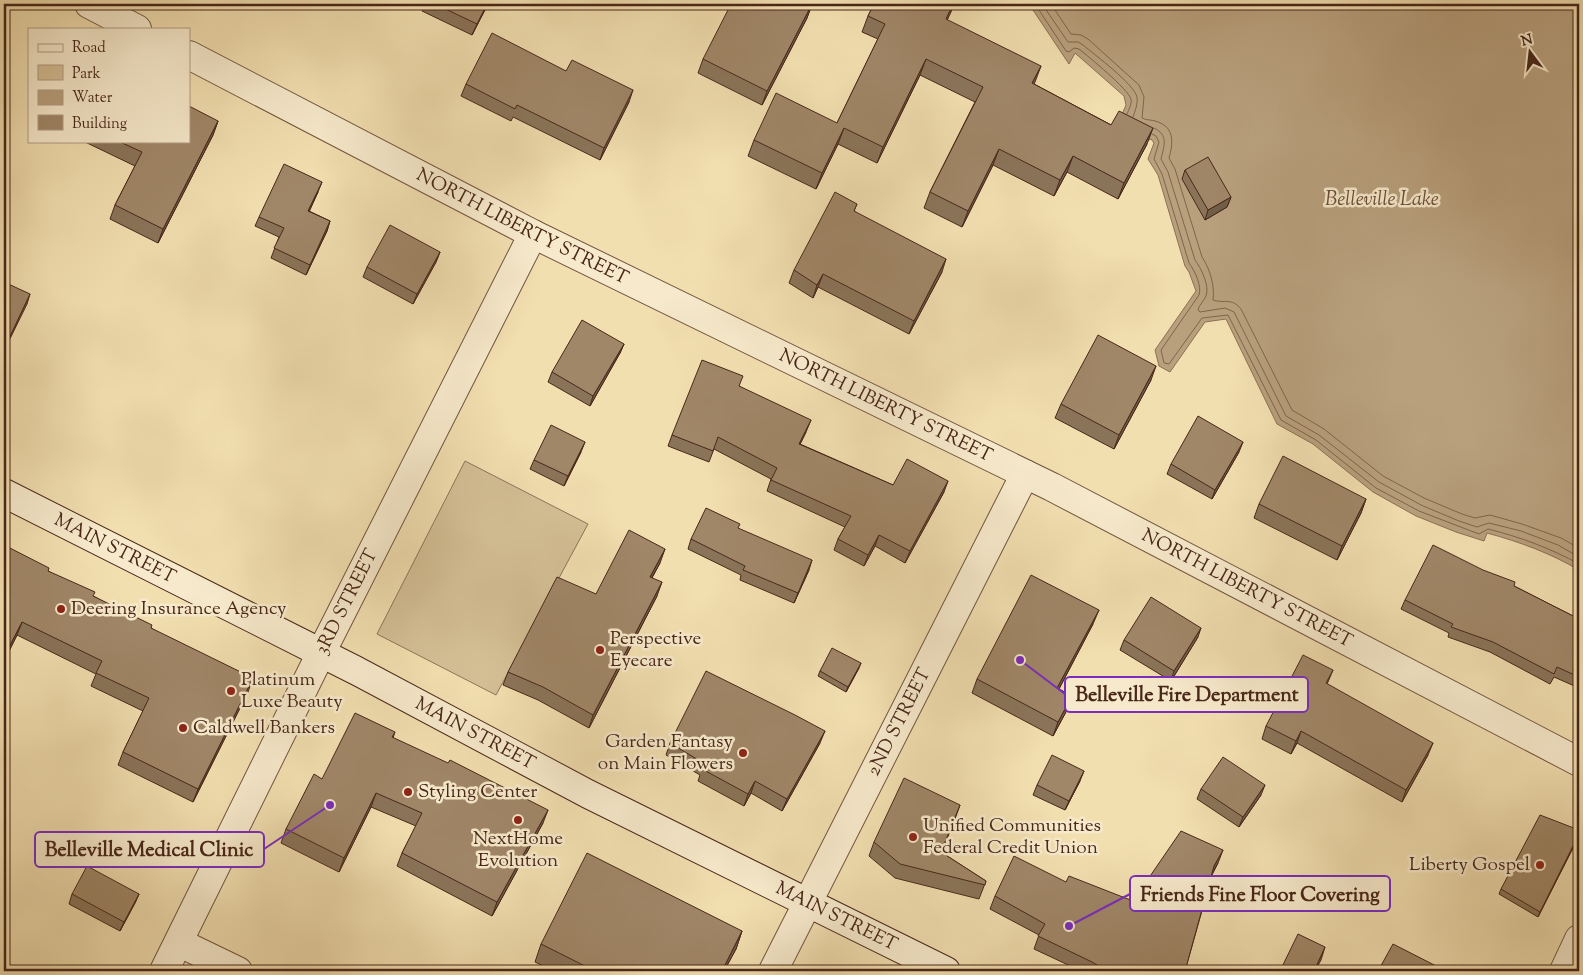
<svg xmlns="http://www.w3.org/2000/svg" width="1583" height="975" viewBox="0 0 1583 975" font-family="'Sorts Mill Goudy',serif">
<rect width="100%" height="100%" fill="#f2dfb0"/>
<filter id="stains"><feTurbulence type="fractalNoise" baseFrequency=".004" numOctaves="4"/><feColorMatrix values="0 0 0 0 .2 0 0 0 0 .09 0 0 0 0 .02 0 0 0 .5 -.17"/></filter>
<radialGradient id="worn" r=".72"><stop offset=".6" stop-color="#630" stop-opacity="0"/><stop offset="1" stop-color="#630" stop-opacity=".3"/></radialGradient>
<path fill="#d5c096" stroke="#8e7458" d="M465,461L588,524L496,695L377,634Z"/>
<path fill="#b8a07d" stroke="#8b7055" d="M1029,4H1579V570C1550,553 1520,542 1487,533L1484,541L1456,532L1416,516L1373,492L1313,444L1277,424L1226,319L1205,322L1170,372L1159,366L1155,350L1196,291L1189,272L1185,266L1158,175L1148,159L1154,143L1151,139L1145,142L1119,121L1126,105L1124,96L1075,53L1069,64Z"/>
<g fill="none" stroke-linecap="round" stroke-linejoin="round">
<path stroke="#80644b" stroke-width="1" d="M1035,4L1066,51L1069,52L1074,48L1079,49C1089,57 1128,89 1131,99C1132,104 1129,109 1127,114
M1042,4L1068,42H1078L1083,45C1095,55 1134,84 1137,97C1138,104 1135,111 1133,117
M1051,4L1071,34L1081,35L1088,39L1139,85L1144,97L1142,118C1147,121 1152,119 1158,122C1175,128 1173,144 1169,158L1175,169L1202,257C1210,269 1215,286 1213,300C1225,304 1231,297 1241,309L1292,410L1324,429L1383,476L1424,498L1462,514L1475,518L1490,515L1522,524L1561,538L1579,548
M1154,128C1169,135 1164,146 1161,159L1168,172L1195,260C1201,268 1210,286 1206,296C1204,301 1199,305 1198,310L1200,312L1225,308L1234,312L1286,416L1319,435L1379,482L1421,505L1459,521L1477,527L1489,523L1521,531L1558,545L1579,557
M1152,134L1156,136L1159,142L1154,159L1162,174L1189,263C1195,271 1202,286 1199,295L1161,350L1164,363L1169,364L1202,318L1228,315L1281,420L1316,440L1376,488L1419,511L1479,534L1488,529C1520,537 1550,548 1579,564"/>
<defs>
<g id="street">
<path d="M89,4L137,29"/>
<path id="s1" d="M189,55L533,234L1052,487L1579,762"/>
<path d="M180,943L238,971"/>
<path id="s2" d="M164,971L321,653L533,234"/>
<path id="s3" d="M773,971L1025,474"/>
<path d="M1564,971L1579,939"/>
</g>
<g id="secondary">
<path id="s4" d="M4,493L357,671L588,794L946,971"/>
</g>
</defs>
<use href="#street" stroke="#72553f" stroke-width="30"/>
<use href="#secondary" stroke="#482719" stroke-width="30"/>
<use href="#street" stroke="#f7eacc" stroke-width="28"/>
<use href="#secondary" stroke="#f7eacc" stroke-width="28"/>
</g>
<path fill="#8a7459" stroke="#482719" d="M425,4H488L472,35L422,11Z
M812,4L807,18L762,105L698,73L703,59Z
M874,4H954L947,20L1034,84L1147,144L1118,199L1067,172L1054,196L993,165L962,227L924,208L930,192L975,102L920,75L877,163L838,144L816,189L748,156L754,140L837,123L878,39L862,32L868,16Z
M566,71L629,102L600,160L513,117L511,121L461,96L466,84Z
M218,121L213,135L158,243L110,219L115,205L135,166L83,141H189Z
M1185,170L1231,197L1227,207L1205,220L1182,179Z
M318,192L309,211L330,221L327,231L306,275L271,258L279,237L255,226L259,217Z
M857,204L854,211L942,272L909,334L818,287L813,298L789,283L794,270Z
M440,252L436,262L413,304L363,277L367,267Z
M624,344L620,353L590,406L548,382L552,372Z
M1151,380L1114,449L1055,418L1061,404Z
M739,386L806,432L800,444L893,485L944,492L905,563L875,546L864,566L834,550L838,539L845,527L767,491L771,479L714,449L709,462L668,446L672,435Z
M581,452L564,486L530,469L534,460Z
M1239,452L1212,499L1167,474L1171,464Z
M1366,499L1361,513L1337,560L1254,518L1259,504Z
M691,539L809,570L794,603L740,580L741,575L688,549Z
M4,545L48,571L151,628L248,692L193,802L118,765L123,752L143,711L91,686L96,674L17,635L4,661Z
M660,563L652,578L657,596L589,728L538,700L503,685L508,672L596,594Z
M1514,586L1579,619V625L1576,633L1579,634V688L1554,677L1550,684L1490,652L1448,637L1449,633L1401,609L1405,600Z
M1093,624L1059,689L1072,696L1067,710L1053,736L972,693L977,679Z
M1198,637L1171,681L1120,650L1124,640Z
M859,668L846,692L818,676L820,671Z
M1327,684L1428,755L1402,802L1297,743L1291,754L1262,739L1266,726Z
M395,732L393,738L543,823L492,916L397,866L402,853L416,826L371,807L339,872L281,843L286,829L322,779Z
M670,743H820L782,811L751,793L744,806L698,781L700,775L666,755Z
M1080,781L1065,810L1033,795L1037,785Z
M1201,789L1261,795L1239,827L1197,799Z
M955,819L941,852L986,881L979,899L895,878L869,856L874,842Z
M1579,830V836L1538,917L1499,894L1501,889Z
M1218,863L1212,875L1185,971H1081L1034,949L1039,935L990,909L995,896L1066,882L1133,901Z
M72,894H139L135,903L120,931L69,904Z
M742,931L736,949L724,971H554L535,962L541,944Z"/>
<path fill="#705e49" stroke="#482719" d="M487,4H488L472,35L477,24Z
M812,4L807,18L762,105L767,91Z
M953,4H954L951,12L940,35L946,19Z
M926,59L920,75L877,163L883,147Z
M1041,66L1035,82L1027,99L1032,83Z
M633,90L629,102L600,160L604,148Z
M218,121L213,135L158,243L163,229Z
M844,128L838,144L816,189L822,173Z
M1153,128L1147,144L1118,199L1124,183Z
M999,149L993,165L962,227L968,211Z
M1073,156L1067,172L1054,196L1060,180Z
M322,182L318,192L305,221L308,211Z
M1231,197L1227,207L1205,220L1208,210Z
M330,221L327,231L306,275L310,265Z
M440,252L436,262L413,304L417,294Z
M946,259L942,272L909,334L914,321Z
M823,274L818,287L813,298L817,285Z
M30,294L27,304L4,351V349Z
M624,344L620,353L590,406L593,396Z
M1156,366L1151,380L1114,449L1119,435Z
M811,420L806,432L795,455L799,444Z
M585,442L581,452L564,486L568,476Z
M1243,442L1239,452L1212,499L1215,490Z
M948,481L944,492L905,563L910,551Z
M1366,499L1361,513L1337,560L1342,546Z
M879,535L875,546L864,566L868,555Z
M665,549L660,563L645,590L650,577Z
M812,560L809,570L794,603L798,593Z
M662,582L657,596L589,728L593,715Z
M1099,610L1093,624L1052,702L1057,688Z
M22,622L17,635L4,661L6,653Z
M1201,628L1198,637L1171,681L1174,671Z
M861,663L859,668L846,692L848,687Z
M1333,670L1328,682L1321,696L1326,683Z
M253,678L248,692L193,802L198,789Z
M1072,696L1067,710L1053,736L1058,722Z
M825,731L820,743L782,811L787,799Z
M1301,731L1297,743L1291,754L1296,741Z
M1433,743L1428,755L1402,802L1406,790Z
M1084,771L1080,781L1065,810L1069,801Z
M755,781L751,793L744,806L748,794Z
M1265,785L1261,795L1239,827L1243,817Z
M376,793L371,807L339,872L344,858Z
M960,805L955,819L936,866L941,852Z
M548,810L543,823L492,916L497,902Z
M1579,834V836L1538,917L1540,912Z
M1223,850L1218,863L1209,879L1214,866Z
M139,894L135,903L120,931L124,922Z
M742,931L736,949L724,971H722Z
M1325,947L1321,960L1315,971H1314Z"/>
<path fill="#a08768" stroke="#482719" d="M435,4H487L477,24Z
M731,4H812L767,91L703,59Z
M874,4H953L946,19L1041,66L1032,83L1111,125L1119,111L1153,128L1124,183L1073,156L1060,180L999,149L968,211L930,192L983,87L926,59L883,147L844,128L822,173L754,140L776,93L837,123L885,24L868,16Z
M492,33L566,71L572,60L633,90L604,148L517,105L515,109L466,84Z
M189,106L218,121L163,229L115,205L142,152L118,141H189Z
M1208,157L1231,197L1208,210L1185,170Z
M284,164L322,182L308,211L330,221L310,265L274,248L284,228L259,217Z
M835,192L857,204L854,211L946,259L914,321L823,274L817,285L794,270Z
M390,225L440,252L417,294L367,267Z
M4,282L30,294L4,349Z
M582,320L624,344L593,396L552,372Z
M1098,335L1156,366L1119,435L1061,404Z
M702,360L743,376L739,386L811,420L799,444L893,485L907,459L948,481L910,551L879,535L868,555L838,539L851,516L771,480L777,468L718,437L713,451L672,435Z
M1198,416L1243,442L1215,490L1171,464Z
M551,425L585,442L568,476L534,460Z
M1283,456L1366,499L1342,546L1259,504Z
M706,508L740,524L738,528L812,560L798,593L743,570L745,566L691,539Z
M629,530L665,549L650,577L662,582L593,715L543,687L508,672L557,577L596,594Z
M4,545L49,568L48,571L95,592L93,596L152,625L151,628L253,678L198,789L123,752L149,698L96,673L102,661L22,622L6,653L4,652Z
M1433,545L1483,570L1515,582L1514,586L1579,619V624L1575,633L1579,634V677L1557,667L1554,674L1493,642L1451,627L1453,624L1405,600Z
M1031,575L1099,610L1057,688L1072,696L1058,722L977,679Z
M1151,597L1201,628L1174,671L1124,640Z
M832,648L861,663L848,687L820,671Z
M1303,655L1333,670L1326,683L1433,743L1406,790L1301,731L1296,741L1266,726Z
M706,671L795,715L825,731L787,799L755,781L748,794L702,769L705,764L670,743Z
M355,713L395,732L392,737L448,763L450,760L548,810L497,902L402,853L422,813L376,793L344,858L286,829L314,774L322,779Z
M1052,755L1084,771L1069,801L1037,785Z
M1223,757L1265,785L1243,817L1201,789Z
M904,778L960,805L941,852L986,881L985,885L900,864L874,842Z
M1540,815L1579,830V834L1540,912L1501,889Z
M1181,831L1223,850L1214,866L1185,971H1107L1092,962L1038,936L1045,924L995,896L1014,856L1066,882L1069,876L1133,901Z
M587,853L742,931L722,971H595L541,944Z
M87,866L139,894L124,922L72,894Z
M1298,934L1325,947L1314,971H1280Z
M1393,944L1446,971H1378Z"/>
<g fill="#8f2418" stroke="#f7eacc" stroke-width="2">
<circle cx="61" cy="609" r="5"/>
<circle cx="600" cy="650" r="5"/>
<circle cx="231" cy="691" r="5"/>
<circle cx="183" cy="728" r="5"/>
<circle cx="743" cy="753" r="5"/>
<circle cx="408" cy="792" r="5"/>
<circle cx="518" cy="820" r="5"/>
<circle cx="913" cy="837" r="5"/>
<circle cx="1540" cy="865" r="5"/>
</g>
<g text-anchor="middle" dominant-baseline="central" stroke-width="5" stroke-linejoin="round" paint-order="stroke">
<g font-size="19" fill="#482719" stroke="#f7eacc">
<text stroke="none"><textPath href="#s1" startOffset="375">NORTH LIBERTY STREET</textPath></text>
<text stroke="none"><textPath href="#s1" startOffset="780">NORTH LIBERTY STREET</textPath></text>
<text stroke="none"><textPath href="#s4" startOffset="124">MAIN STREET</textPath></text>
<text stroke="none"><textPath href="#s1" startOffset="1185">NORTH LIBERTY STREET</textPath></text>
<text stroke="none"><textPath href="#s2" startOffset="412">3RD STREET</textPath></text>
<text stroke="none"><textPath href="#s3" startOffset="279">2ND STREET</textPath></text>
<text stroke="none"><textPath href="#s4" startOffset="529">MAIN STREET</textPath></text>
<text stroke="none"><textPath href="#s4" startOffset="934">MAIN STREET</textPath></text>
</g>
<g font-size="19" fill="#482719" stroke="#f7eacc" text-anchor="start">
<text x="71" y="609">Deering Insurance Agency</text>
<text x="610" y="639">Perspective<tspan x="610" dy="22">Eyecare</tspan></text>
<text x="241" y="680">Platinum<tspan x="241" dy="22">Luxe Beauty</tspan></text>
<text x="193" y="728">Caldwell Bankers</text>
<text x="733" y="742" text-anchor="end">Garden Fantasy<tspan x="733" dy="22">on Main Flowers</tspan></text>
<text x="418" y="792">Styling Center</text>
<text x="923" y="826">Unified Communities<tspan x="923" dy="22">Federal Credit Union</tspan></text>
<text x="518" y="839" text-anchor="middle">NextHome<tspan x="518" dy="22">Evolution</tspan></text>
<text x="1530" y="865" text-anchor="end">Liberty Gospel</text>
</g>
<g font-size="20" font-style="italic" fill="#6a4b37" stroke="#f7eacc">
<text x="1382" y="200">Belleville Lake</text>
</g>
</g>
<path fill="none" stroke="#7b2cbf" stroke-width="2" d="M1020 660L1065 694M330 805L264 849M1069 926L1130 894"/>
<g fill="#7b2cbf" stroke="#f7eacc" stroke-width="2">
<circle cx="1020" cy="660" r="5"/>
<circle cx="330" cy="805" r="5"/>
<circle cx="1069" cy="926" r="5"/>
</g>
<g fill="#f7eacc" stroke="#7b2cbf" stroke-width="2">
<rect x="1065" y="677" width="243" height="35" rx="5"/>
<rect x="35" y="832" width="229" height="35" rx="5"/>
<rect x="1130" y="876" width="260" height="35" rx="5"/>
</g>
<g font-size="20" text-anchor="middle" font-weight="bold" fill="#482719">
<text x="1187" y="701">Belleville Fire Department</text>
<text x="149" y="856">Belleville Medical Clinic</text>
<text x="1260" y="901">Friends Fine Floor Covering</text>
</g>
<rect width="1583" height="975" fill="none" stroke="#f2dfb0" stroke-width="20"/>
<rect x="5" y="5" width="1573" height="965" fill="none" stroke="#482719" stroke-width="2.5"/>
<rect x="10" y="10" width="1563" height="955" fill="none" stroke="#482719"/>
<rect x="28" y="28" width="162" height="115" fill="#f7eacc" stroke="#b19c84"/>
<rect x="38" y="44" width="25" height="8" fill="#f7eacc" stroke="#b19c84"/>
<text x="72" y="52" font-size="15" fill="#482719">Road</text>
<rect x="38" y="65" width="25" height="15" fill="#d5c096" stroke="#b19c84"/>
<text x="72" y="78" font-size="15" fill="#482719">Park</text>
<rect x="38" y="90" width="25" height="15" fill="#b8a07d" stroke="#b19c84"/>
<text x="72" y="102" font-size="15" fill="#482719">Water</text>
<rect x="38" y="115" width="25" height="15" fill="#a08768" stroke="#b19c84"/>
<text x="72" y="128" font-size="15" fill="#482719">Building</text>
<g transform="translate(1530 52) rotate(345)" stroke="#f7eacc" stroke-width="4" paint-order="stroke">
<path d="M0-4L9 19L0 12L-9 19Z" fill="#482719"/>
<text y="-8" font-size="14" font-weight="bold" text-anchor="middle" fill="#482719">N</text>
</g>
<rect width="100%" height="100%" filter="url(#stains)"/>
<rect width="100%" height="100%" fill="url(#worn)"/>
</svg>
